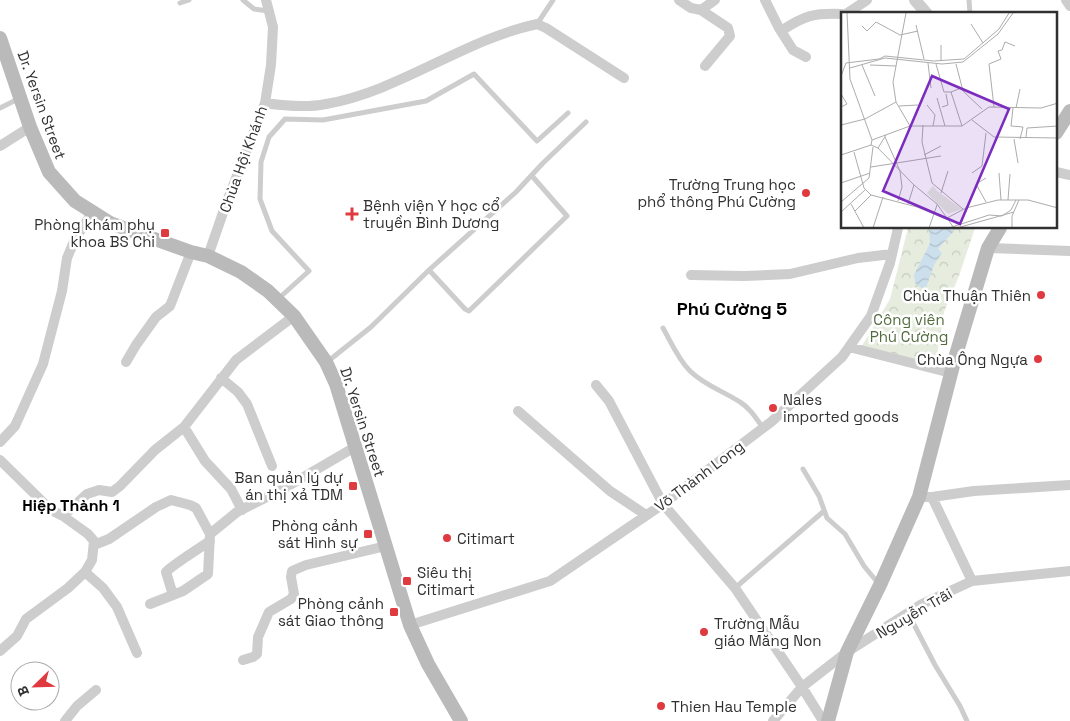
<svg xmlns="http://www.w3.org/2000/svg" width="1070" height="721" viewBox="0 0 1070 721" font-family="'Space Grotesk',sans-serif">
<defs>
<pattern id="park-crowns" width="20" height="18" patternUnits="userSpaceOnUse" patternTransform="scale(1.25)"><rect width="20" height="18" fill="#e6eddf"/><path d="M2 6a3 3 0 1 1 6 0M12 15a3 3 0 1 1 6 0" fill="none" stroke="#c6ccc0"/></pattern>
<pattern id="water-waves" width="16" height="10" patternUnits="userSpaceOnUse" patternTransform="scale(1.25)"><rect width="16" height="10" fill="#ccdfec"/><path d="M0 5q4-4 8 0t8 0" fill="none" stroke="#b0c0cb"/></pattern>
</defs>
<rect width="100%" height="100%" fill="#fff"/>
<path fill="url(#park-crowns)" d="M908,228H975L959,276L944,312L935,368L860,349L890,299Z"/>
<path fill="url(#water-waves)" d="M930,228L954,229L952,233L938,249L942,253L934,265L926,288L920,287L915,283L914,275L930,243L929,229Z"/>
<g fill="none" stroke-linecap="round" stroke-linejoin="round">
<path stroke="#cdcdcd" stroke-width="5" d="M243,0L254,9L268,11
M969,0L970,14
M180,3L189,0
M537,24L553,0
M0,108L20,98
M429,270L465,309L469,311L567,216L532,176
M278,299L309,271L272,231L260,199L261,162L269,137L285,119L323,120L426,101L474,74L537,141L568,113
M663,328C671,342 678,359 690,371C704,385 723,391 740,402C750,408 756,418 763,428
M327,362L371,327L429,270L516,192L543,163L586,122
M803,469L819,496L827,518L845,534L864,566L878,583
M735,588L824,511
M908,613L935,665L960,706L967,721"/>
<path stroke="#cdcdcd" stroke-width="10" d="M679,0L691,8L701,10L715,0
M765,0L779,28L793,50L806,57
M1066,0L1070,6
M701,10L728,28L730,36L705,66
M846,14L867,0
M781,31C805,15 814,13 842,14
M265,103C285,106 306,108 326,104C400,91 463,40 537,24L546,28L624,78
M0,146L30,127
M1056,172L1070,175
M988,248L1070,251
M208,256L226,204L265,103L271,65L273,27L266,0
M691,275L744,276L790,274L858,258L892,254
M849,347L951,373
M126,362L136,345L156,317L170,306L191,252
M221,378L238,392L247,404L272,466
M596,385L609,401L663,504L735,588L802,687L823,721
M518,411L610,491L646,515
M184,427L205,461L231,489L242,510
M0,442L15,426L43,364L62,291L67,258L75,239L92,213
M0,460L51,510L63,516L87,494L99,490L112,492L120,486L155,450L184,427L236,360L294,316
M919,497H932L974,491L1070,485
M932,497L972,581
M94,545L109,539L156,507L171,500L190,505L196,508L210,534
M85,572L103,588L117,607L137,653
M173,595L166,572C171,566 201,547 210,541
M150,604L183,591L208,574L210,534L237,512L283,489L355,447
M410,625L550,581L663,504L771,422L842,357L871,316L890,263L898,228
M0,651L17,636L26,619L68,588L85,572L92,560L94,541L88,534L63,516
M243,660L253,657L257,654L258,637L269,612L291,599L294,594L291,577L292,571L306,565L386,546
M65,721L77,706L96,690
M773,721L802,687L847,652L922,604L972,581L1070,571"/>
<path stroke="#cdcdcd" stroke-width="12" d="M915,0L927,14"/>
<path stroke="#bababa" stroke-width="14" d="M0,38L30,127L49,172L75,201L110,223L191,252L208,256L241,272L268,291L294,316L326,362L336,384L410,625L428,664L461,721
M1056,133L1070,111
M828,721L847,652L880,585L919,497L955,358L988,248L1000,228"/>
</g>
<g fill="#e03a41" stroke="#fff" stroke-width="2">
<circle cx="806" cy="193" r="5"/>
<path d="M349.5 206.5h5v5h5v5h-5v5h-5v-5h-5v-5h5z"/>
<rect x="160" y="228" width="10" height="10" rx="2.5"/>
<circle cx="1041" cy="295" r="5"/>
<circle cx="1038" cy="359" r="5"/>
<circle cx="773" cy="408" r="5"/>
<rect x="348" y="481" width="10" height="10" rx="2.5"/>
<rect x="363" y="529" width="10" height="10" rx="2.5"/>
<circle cx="447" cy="538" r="5"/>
<rect x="402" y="576" width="10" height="10" rx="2.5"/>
<rect x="389" y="607" width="10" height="10" rx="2.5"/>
<circle cx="704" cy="632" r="5"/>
<circle cx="661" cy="706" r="5"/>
</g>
<g text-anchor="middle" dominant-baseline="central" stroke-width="5" stroke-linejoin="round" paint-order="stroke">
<g font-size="15" fill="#303030" stroke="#fff">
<text transform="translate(42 105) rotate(70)">Dr. Yersin Street</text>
<text transform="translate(243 159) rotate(-70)">Chùa Hội Khánh</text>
<text transform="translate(363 422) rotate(72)">Dr. Yersin Street</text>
<text transform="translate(699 476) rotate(-37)">Võ Thành Long</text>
<text transform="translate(914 613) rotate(-30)">Nguyễn Trãi</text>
</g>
<g font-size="15" fill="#303030" stroke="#fff" text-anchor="end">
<text x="796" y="184">Trường Trung học<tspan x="796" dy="17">phổ thông Phú Cường</tspan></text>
<text x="363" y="205" text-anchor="start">Bệnh viện Y học cổ<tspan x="363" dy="17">truyền Bình Dương</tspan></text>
<text x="155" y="224">Phòng khám phụ<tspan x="155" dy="17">khoa BS Chi</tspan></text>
<text x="1031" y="295">Chùa Thuận Thiên</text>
<text x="1028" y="359">Chùa Ông Ngựa</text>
<text x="783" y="399" text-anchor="start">Nales<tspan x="783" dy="17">imported goods</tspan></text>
<text x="343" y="477">Ban quản lý dự<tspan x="343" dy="17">án thị xả TDM</tspan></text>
<text x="358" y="525">Phòng cảnh<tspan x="358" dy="17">sát Hình sự</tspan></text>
<text x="457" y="538" text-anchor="start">Citimart</text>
<text x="417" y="572" text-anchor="start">Siêu thị<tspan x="417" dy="17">Citimart</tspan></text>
<text x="384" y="603">Phòng cảnh<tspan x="384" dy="17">sát Giao thông</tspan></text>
<text x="714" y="623" text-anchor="start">Trường Mẫu<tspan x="714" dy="17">giáo Măng Non</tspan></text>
<text x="671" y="706" text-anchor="start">Thien Hau Temple</text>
</g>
<g font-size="15" fill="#526b3f" stroke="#fff">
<text x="909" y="319">Công viên<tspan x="909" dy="17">Phú Cường</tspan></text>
</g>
<g font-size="16" font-weight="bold" fill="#000" stroke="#fff">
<text x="71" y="505">Hiệp Thành 1</text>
</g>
<g font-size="18" font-weight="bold" fill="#000" stroke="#fff">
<text x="732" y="308">Phú Cường 5</text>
</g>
</g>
<g transform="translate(841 12)">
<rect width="216" height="216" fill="#fff"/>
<path d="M92,174L96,179L121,197L107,202L86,181Z" fill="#e6eddf"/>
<path fill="none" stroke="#acacac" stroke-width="1" d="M6,1L9,67L31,128L30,133L37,136M65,1L52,70L55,90L69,114M130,12L142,31M75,13L83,47M21,14L26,19L35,10L59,23L77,19M100,49V33M87,51L90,76M95,52L103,80H110M115,52L122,79L141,97M21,53L34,84M29,53L55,54M9,56L44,46L101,52L122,50L157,22L172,1M0,64L5,51L38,47L44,44L93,49L123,47L158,17L168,1M120,76L110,80L121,114M96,86L104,114M86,93L94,103L92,114M58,94L77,93M0,95L6,92L0,82M101,95L107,93L105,82M153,95L148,52L160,47L157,39L161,38L164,30L174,34M172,96L170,114L182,115L179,127M175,96L179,77M131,108L153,125L217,126M0,113L24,107L55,90M82,113L81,130L91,171L122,197M44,125L59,159L61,175L57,189M185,125L186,116L217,114M173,127L177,151M31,128L69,114H121L148,95L200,96L217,91M37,136L73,173L96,192L113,216M37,136L45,123M13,140L23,176L30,183L76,195L107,208M0,143L30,133M83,143L100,134M30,155L100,144M131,161L141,154L145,121M158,161L160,188M0,171L29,161M100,181L107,159M167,188L169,162M0,190L28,166L32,135M145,190L135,172L145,166M10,192L23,216M67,192L73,173M14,199L30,183M0,200L24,178M106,206L125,196L157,188H187L217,196M32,216L42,185M88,216L96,193M108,216L148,203L161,204L170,198L175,188M116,216L173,200M171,216V204L178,188"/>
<path fill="#7b2cbf" fill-opacity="0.15" stroke="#7b2cbf" stroke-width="2.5" d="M91,64L168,97L119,212L42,179Z"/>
<rect width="216" height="216" fill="none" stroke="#303030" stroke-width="2.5"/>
</g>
<g transform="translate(35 686) rotate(247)"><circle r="24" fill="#ffffff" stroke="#acacac"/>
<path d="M0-4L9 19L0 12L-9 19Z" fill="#e03a41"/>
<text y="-8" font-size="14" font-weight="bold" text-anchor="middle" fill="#303030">B</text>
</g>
</svg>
